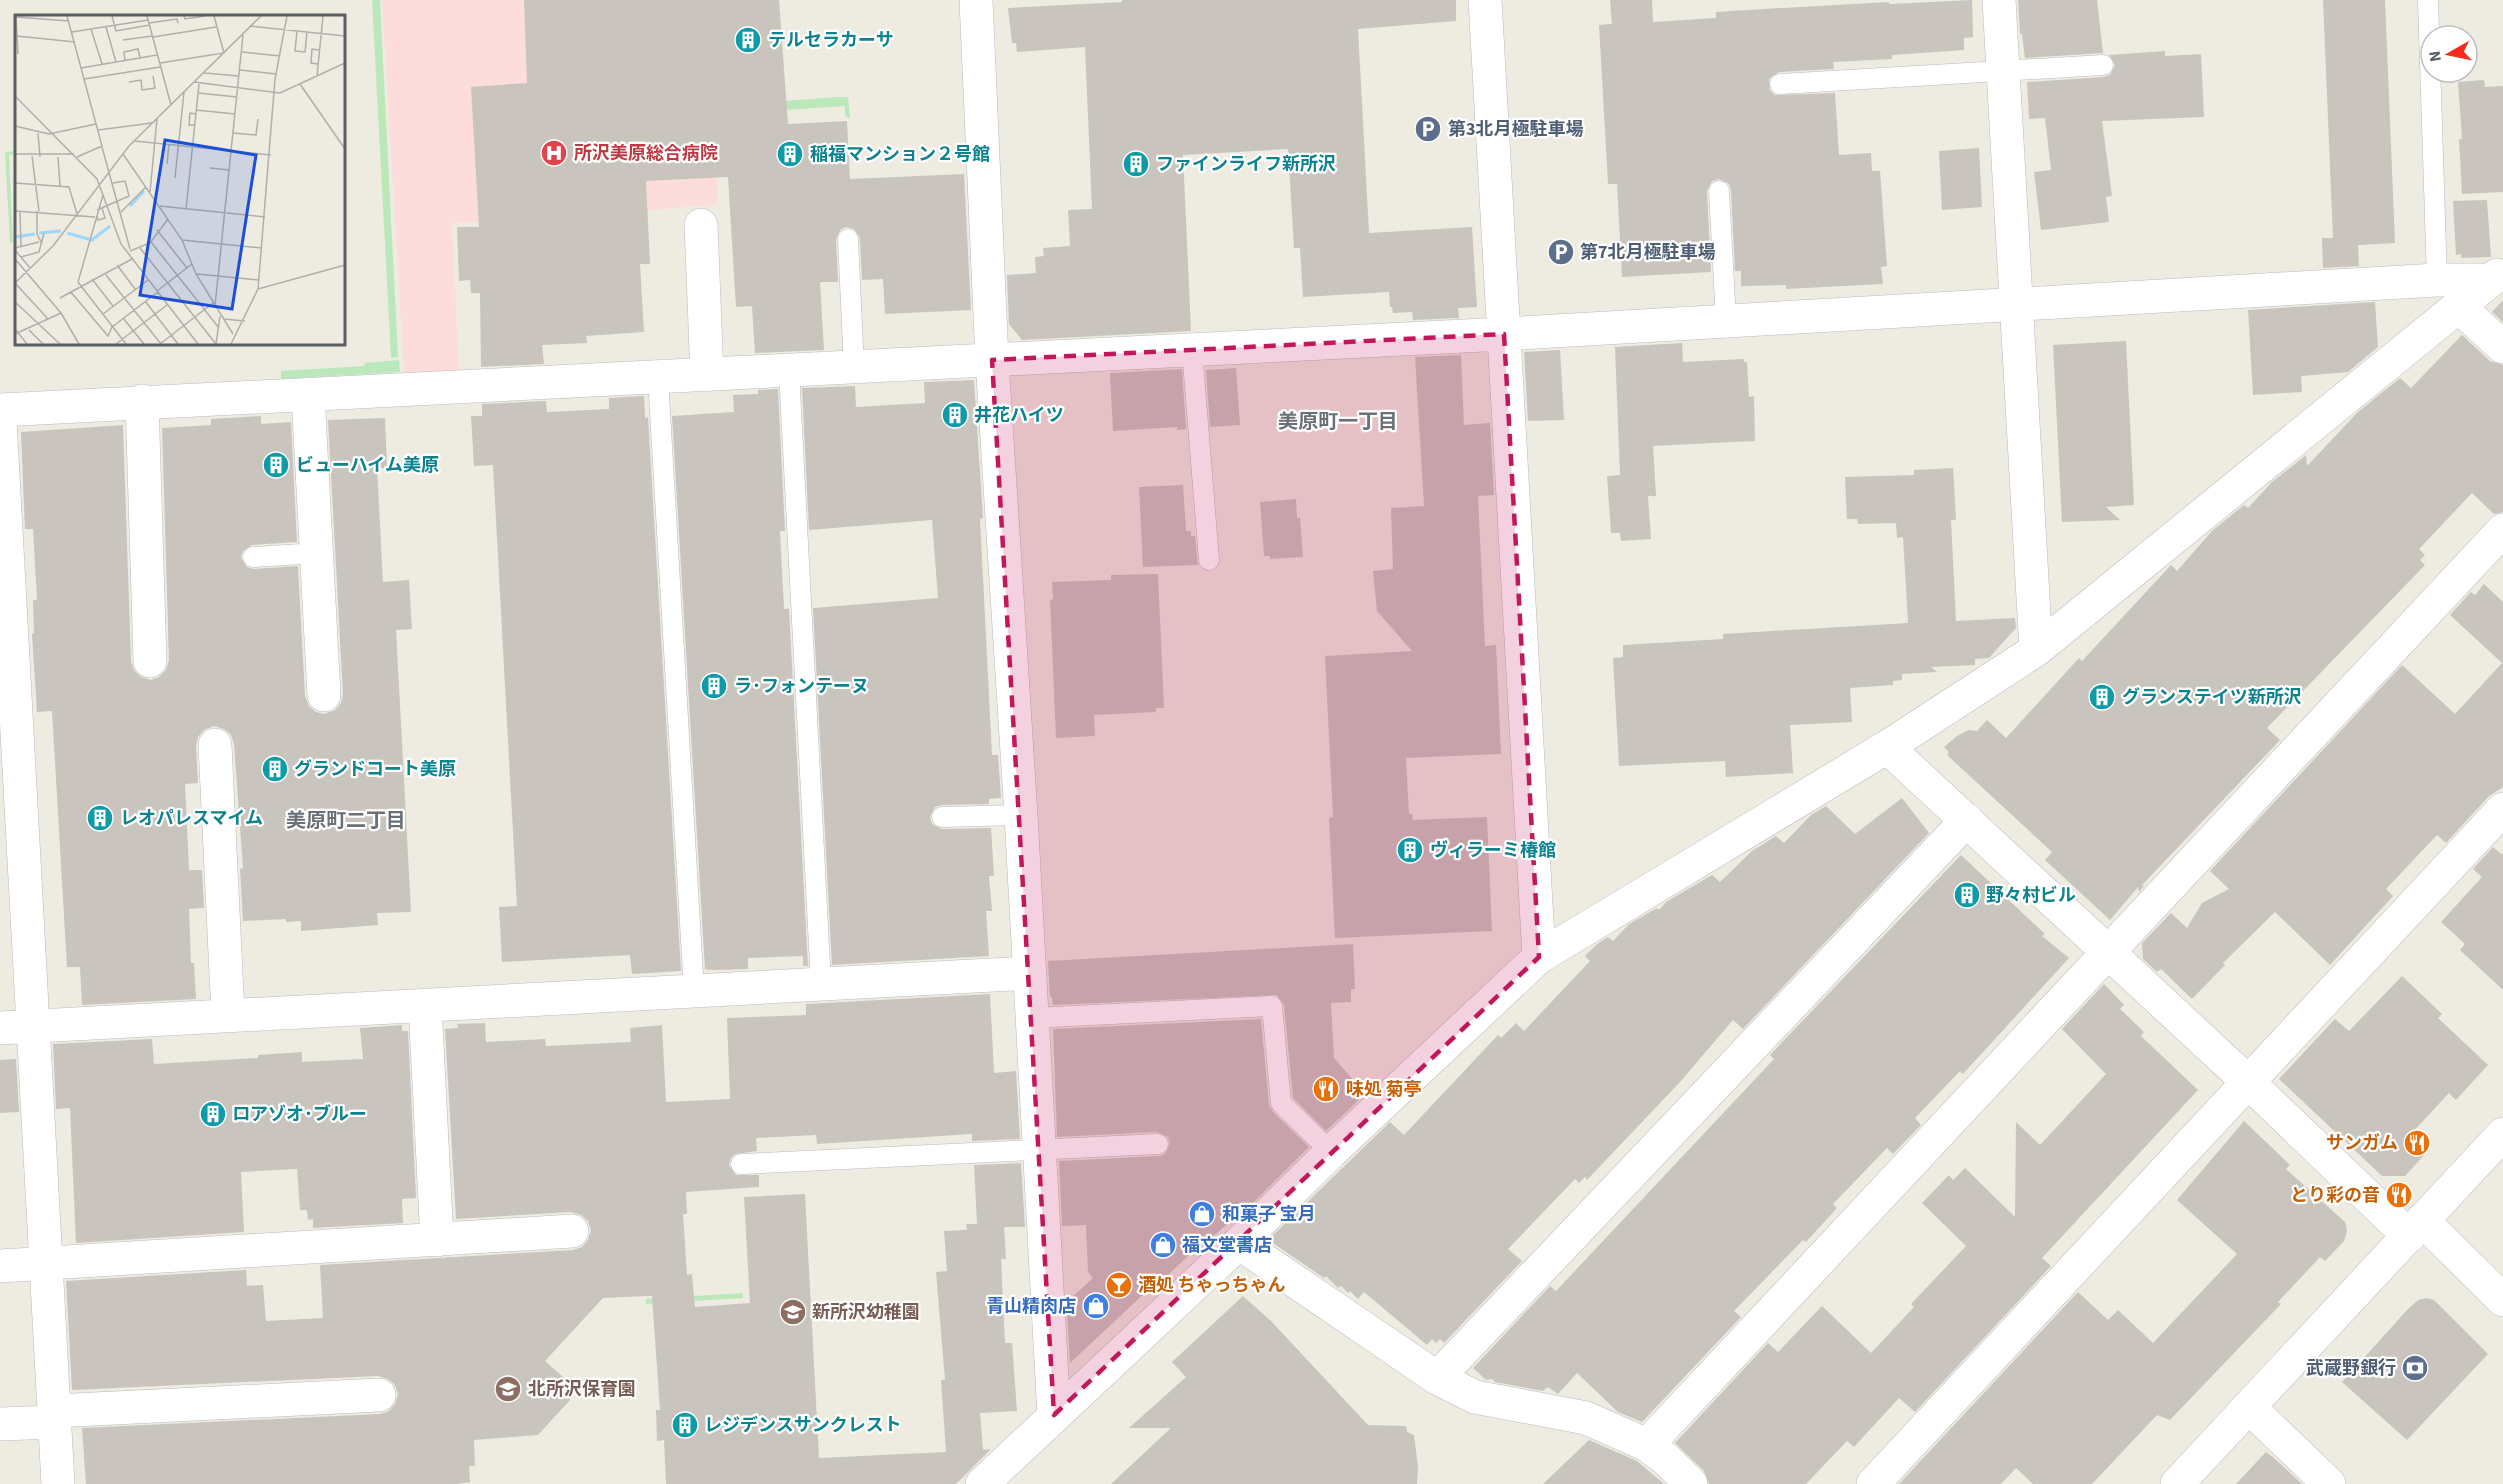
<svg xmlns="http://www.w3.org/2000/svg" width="2503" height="1484" viewBox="0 0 2503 1484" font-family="'Source Sans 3','Noto Sans JP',sans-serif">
<rect width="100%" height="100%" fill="#eeebe1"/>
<path fill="#fddddb" d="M382,0H709L716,103L717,204L584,216L452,223L459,370L404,373Z"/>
<path fill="#bbe8bb" d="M372,0H380L398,357L391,358Z
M837,97H848L850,118L845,116V106L724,114L717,106Z
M16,151V154L9,155L13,243H10L5,152Z
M399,360L400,372L281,379V371L364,366L365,363Z
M743,1293V1298L646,1304V1299Z"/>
<path fill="#c9c5be" d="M524,0H779L788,124L847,121L850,179L964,174L971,310L885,314L883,279L862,280L860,238L854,229L847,227L841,229L836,239L838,282H820L824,350L755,353L752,306L736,307L728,177L646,181L650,264H640L644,332L586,336L587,343L542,345L544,364L481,367L480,293H471L470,280L459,281L457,227H479L471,87L527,83Z
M1122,0H1456V21L1358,29L1369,233L1472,227L1477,307L1458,308L1459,318L1413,320L1412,312L1393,313L1392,307H1390L1389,292L1303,297L1300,248H1294L1288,149L1183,155L1191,331L1022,340L1009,324L1007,275L1036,273L1035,257L1044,256L1043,248L1070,246L1068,210L1092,209L1085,47L1017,52L1016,43H1012L1008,8L1122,2Z
M1610,0H1652L1653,22L1716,18V12L1764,9L1889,2V4L1972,0L1973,37L1964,38V50L1892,55V59L1833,62L1834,69L1779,72L1769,79L1770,90L1775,95L1835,93L1839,155L1871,153L1872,171H1880L1887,266L1881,267L1883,284L1786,289V285L1741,286V271H1735L1731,190L1729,184L1719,179L1712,181L1707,191L1711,272L1622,277L1617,184H1608L1599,25L1612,24Z
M2018,0H2097L2103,53L2025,58L2022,34H2020Z
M2323,0H2385L2395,243L2358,245L2359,266L2323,268L2322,238H2333Z
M2165,51V56L2201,54L2204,117L2102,121L2112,196L2106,197L2109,222L2041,230L2034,172L2051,170L2045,118L2029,119L2027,82L2104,77L2110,75L2115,65L2109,55Z
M2484,80L2485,87L2503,86V192L2462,194L2459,139H2462L2458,82Z
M1979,148L1982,207L1942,210L1939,151Z
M2487,200L2491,257L2461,258V254L2456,255L2453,201Z
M2503,300V322L2492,312Z
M2375,302L2378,347L2348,372L2301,376L2302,392L2253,395L2248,310Z
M2462,335L2490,361L2503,365V512L2494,514L2472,493L2419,549L2425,555L2420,560L2425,565L2267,728L2280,740L2142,885L2144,886L2139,892L2138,887L2110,920L2045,860L2052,852L1947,755L1949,752L1944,747L1957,736L1969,730L1977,731L1987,720L2006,738L2079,658L2082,661L2171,565L2177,571L2212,531L2244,505L2248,508L2272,482L2306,455L2307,466L2358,412L2400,378L2411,388Z
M2126,341L2134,505L2106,507L2120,520L2062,522L2053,345Z
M1682,343L1683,362L1744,359V362H1747L1749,397L1754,396L1755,441L1653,446L1656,496H1648L1651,539L1621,541L1620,533H1611L1607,476L1620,475L1615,347Z
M1560,350L1564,420L1528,421L1524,352Z
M1461,355L1464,425L1490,423L1494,495L1478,496L1485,646L1496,645L1501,754L1406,758L1409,814H1413L1412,820L1487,817L1492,931L1335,938L1329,818L1333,817L1325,656L1412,651L1377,611L1373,571L1393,569L1391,508L1424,506L1415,357Z
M1236,368L1240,425L1210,427L1206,370Z
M1182,369L1186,429L1177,430V427L1113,431L1110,373Z
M974,380L983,518L980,519L992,755H998L1001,798L989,799V804L941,805L935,807L930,817L932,824L942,829L991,828L994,876H989L992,911H986L989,956L832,965L813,608L938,598L932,520L809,530L802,388L855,386L856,407L925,403L924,382Z
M778,389L785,531H780L784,609H789L808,966H803V956L748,958V969L711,970L705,969L672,416L734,412L733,395L758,394V390Z
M644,396L645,418L648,417L681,971L632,974L630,955L502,962L499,907L517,906L493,465L474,466L471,416H482V404L546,401L547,412L609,409V398Z
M261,416V424L291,422L297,542L252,545L243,551L241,558L247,567L253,569L298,566L305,696L309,706L316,712L324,714L335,710L341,703L343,694L328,420L385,418L387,468H377L383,582L409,580L412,629L396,630L411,912L377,913L378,925L301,931V921L286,922V919L243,921L240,869L243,868L234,744L231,735L224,729L214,726L204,730L198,737L196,746L198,783L185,784L189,870H202L204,908L189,909L191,963H194L196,999L82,1005L80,967H67L52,711L37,712L32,634L34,633L33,600H37L33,529H25L21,432L123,425L131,662L134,670L141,677L151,680L159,677L166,670L169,660L162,428L211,425V419Z
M1953,468L1956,520H1951L1956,621L2015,618L2016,628L1989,658L1975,659V665L1931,667L1937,672L1902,674V680L1893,681V685L1850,688L1852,722L1790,725L1793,773L1726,777L1725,761L1619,766L1613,658L1623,657V645L1723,639V634L1908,623L1903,537L1897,538L1896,523L1858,524L1857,519H1847L1845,477L1914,475V470Z
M1183,485L1186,531H1191V536H1195L1198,565L1143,567L1139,487Z
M1296,499L1297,518H1300L1303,557L1270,559V556H1264L1260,502Z
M1158,574L1164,708H1156V712L1094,715L1095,736L1056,738L1050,600L1053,599L1052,582L1111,580V575Z
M2484,584L2503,602V787L2489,796L2446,843L2437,835L2386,889L2393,896L2330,965L2275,912L2223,963L2225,965L2192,999L2161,969L2157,972L2143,959L2142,943L2171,913L2187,928L2202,903L2229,889L2210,871L2402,665L2455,714L2502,663L2450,615L2471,592L2475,595Z
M1902,798L1929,833L1743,1029L1733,1020L1680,1082L1587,1180L1585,1177L1579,1183L1575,1179L1508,1249L1522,1261L1445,1342L1444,1343L1440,1339L1436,1343L1432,1339L1427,1345L1364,1292L1358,1299L1350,1291L1348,1293L1341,1286L1338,1288L1326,1276L1324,1278L1268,1240L1390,1122L1404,1135L1498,1035L1501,1038L1516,1023L1524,1031L1590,961L1585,956L1597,944L1608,937L1613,941L1629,924L1657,908L1659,910L1666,902L1712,875L1720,882L1752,851L1776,836L1784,843L1811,815L1826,806L1855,834Z
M2493,847L2501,854L2503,853V990L2460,950L2465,944L2441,922L2482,877L2473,869Z
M1961,855L2045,934L2042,936L2069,958L1963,1074L1960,1071L1915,1118L1921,1125L1893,1154L1887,1148L1833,1204L1837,1208L1806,1242L1803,1240L1734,1311L1741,1317L1642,1422L1618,1412L1577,1373L1558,1394L1548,1387L1543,1391L1495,1382L1492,1379L1486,1380L1473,1368L1550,1286L1556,1291L1774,1059L1770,1055Z
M1353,944L1355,989H1351V1002L1331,1003L1334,1058L1362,1090L1360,1093L1363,1096L1326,1131L1293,1098L1284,1005L1277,995L1053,1005L1052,997H1050L1048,961Z
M2402,976L2442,1014L2438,1018L2488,1065L2456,1100L2449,1093L2409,1136L2426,1153L2405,1176H2382L2279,1079L2335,1019L2349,1031Z
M2104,984L2124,1005L2120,1009L2144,1032L2141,1036L2198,1090L2042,1258L2051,1266L1915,1412L1899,1398L1854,1447L1847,1441L1806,1484H1709L1704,1471L1675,1443L1768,1343L1778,1352L1822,1306L1871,1353L1914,1307L1911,1304L1966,1246L1922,1203L1949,1175L1953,1180L1965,1168L2015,1217L2016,1122L2040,1145L2106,1074L2062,1029Z
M990,994L994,1073L1016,1071L1020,1139L972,1141V1134L817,1144L816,1135L756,1138L757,1151L735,1154L731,1158L729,1165L736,1175H759V1187L686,1192L687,1214H683L687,1275L692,1274L695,1307L750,1303L744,1197L805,1194L819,1458L946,1452L941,1380H945L936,1272L947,1271L944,1231L967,1230L966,1224H977L974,1165L1021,1163L1025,1227H1004L1006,1259H1001L1005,1343H1012L1017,1411L980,1413L983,1450L991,1449L956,1484H666L664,1440L657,1441L656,1410H660L652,1296H646L603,1298L545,1361L571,1384L570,1400L538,1435L474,1440L475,1466H469L470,1482L457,1484H86L82,1428L380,1414L389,1411L395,1404L398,1394L395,1385L388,1379L378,1376L72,1390L66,1281L246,1270L247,1286L263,1285L266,1321L323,1318L320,1265L573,1250L582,1247L588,1240L591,1230L588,1221L581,1215L571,1212L456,1219L445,1029L458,1028L457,1024L485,1023L486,1042L545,1039L546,1046L631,1042L630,1028L662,1025L666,1102L730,1099L727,1018L806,1015V1004Z
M1261,1019L1269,1105L1273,1112L1309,1147L1241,1215L1239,1214L1210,1239L1208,1237L1149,1293L1147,1291L1070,1363L1067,1311L1074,1304L1070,1299L1093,1278L1088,1272L1086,1225L1062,1226L1059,1161L1159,1156L1165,1154L1170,1144L1168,1137L1157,1132L1057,1137L1053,1029Z
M402,1025V1031H408L416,1198L402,1199L403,1223L313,1228V1219L308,1220L307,1210H300L297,1169L241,1172L244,1232L76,1243L70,1108L56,1109L53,1044L152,1039L154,1064L258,1058V1055L302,1052V1062L363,1059L360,1028Z
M16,1059L19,1112L0,1113V1060Z
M2244,1121L2290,1165L2286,1169L2345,1222L2347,1231L2344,1241L2325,1261L2320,1257L2278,1302L2281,1304L2170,1420L2157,1415L2092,1484H2033L2016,1468L2001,1484H1899L2078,1292L2108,1320L2118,1310L2153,1343L2237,1254L2177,1200Z
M1243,1296L1271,1321L1368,1425L1406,1426L1407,1432L1414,1435L1418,1467L1417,1484H1111L1171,1428H1129L1186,1377L1172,1362Z
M2426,1298L2434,1300L2488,1354L2407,1440L2342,1382L2408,1309L2418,1300Z
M1589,1440L1637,1461L1664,1484H1543Z
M2266,1452L2274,1458L2302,1484H2236Z"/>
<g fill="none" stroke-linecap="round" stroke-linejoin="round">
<defs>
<path id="lane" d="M2428,0L2437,280
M1780,84L2103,65
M1719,191L1726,321
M848,239L854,368
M1192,350L1209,560
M789,371L821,984
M658,378L694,991
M253,557L317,553
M942,817L1021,815
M1032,1018L1272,1006L1281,1103L1331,1152
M741,1164L1158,1144"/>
<path id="street" d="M976,0L992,360L1021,815L1054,1415
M1485,0L1539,957
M1999,0L2036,650
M701,225L707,375
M2459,307L2503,347
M308,395L324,695
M142,401L150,661
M0,410L1504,334L2437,280H2491
M0,420L58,1484
M215,745L228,1015
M425,1006L437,1240
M0,1028L1030,973
M1239,1243L1437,1378L1475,1397L1586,1418L1647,1445L1667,1460L1691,1484
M0,1266L572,1231
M1437,1378L1967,820
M2249,1407L2329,1484
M54,1411L379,1395
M0,1424L55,1422
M1647,1445L2503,530
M982,1484L1239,1243L1331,1152L1539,957L1887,747L2036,650L2497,275
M1873,1484L2503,809"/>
<path id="secondary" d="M1887,747L2247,1081L2409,1236
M2422,1220L2503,1300
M2177,1484L2503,1134"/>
</defs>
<use href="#lane" stroke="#b7babf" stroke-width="21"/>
<use href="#street" stroke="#b7babf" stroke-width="34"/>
<use href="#secondary" stroke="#b7bbc1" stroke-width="34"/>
<use href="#lane" stroke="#fff" stroke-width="20"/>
<use href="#street" stroke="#fff" stroke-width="33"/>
<use href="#secondary" stroke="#fff" stroke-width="33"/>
</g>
<path fill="#c2185b" fill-opacity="0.2" stroke="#c2185b" stroke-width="4.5" stroke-dasharray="12 8" stroke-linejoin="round" d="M1504,334L1539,957L1054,1415L992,360Z"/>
<defs>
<symbol id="building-disc" viewBox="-11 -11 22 22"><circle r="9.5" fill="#0f9aa8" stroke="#fff"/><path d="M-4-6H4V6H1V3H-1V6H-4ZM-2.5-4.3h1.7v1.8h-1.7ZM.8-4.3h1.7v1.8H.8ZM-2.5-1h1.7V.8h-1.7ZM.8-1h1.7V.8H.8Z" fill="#fff"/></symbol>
<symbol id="parking-disc" viewBox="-11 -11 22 22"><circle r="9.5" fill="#5c6f8a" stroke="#fff"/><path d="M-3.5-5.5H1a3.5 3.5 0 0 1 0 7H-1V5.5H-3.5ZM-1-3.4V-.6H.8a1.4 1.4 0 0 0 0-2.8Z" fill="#fff"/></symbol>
<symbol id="hospital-disc" viewBox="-11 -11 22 22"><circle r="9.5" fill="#e0444e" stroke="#fff"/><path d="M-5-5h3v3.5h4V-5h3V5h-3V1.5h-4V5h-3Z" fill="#fff"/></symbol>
<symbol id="restaurant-disc" viewBox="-11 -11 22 22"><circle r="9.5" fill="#e8710a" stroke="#fff"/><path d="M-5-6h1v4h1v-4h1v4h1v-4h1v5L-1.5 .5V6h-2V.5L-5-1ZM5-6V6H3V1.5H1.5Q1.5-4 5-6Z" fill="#fff"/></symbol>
<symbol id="shop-disc" viewBox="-11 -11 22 22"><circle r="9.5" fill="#3f7fe0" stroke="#fff"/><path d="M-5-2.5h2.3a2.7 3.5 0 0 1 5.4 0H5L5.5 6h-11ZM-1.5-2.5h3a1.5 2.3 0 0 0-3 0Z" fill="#fff"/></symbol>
<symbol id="bar-disc" viewBox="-11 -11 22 22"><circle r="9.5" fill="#e8710a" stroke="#fff"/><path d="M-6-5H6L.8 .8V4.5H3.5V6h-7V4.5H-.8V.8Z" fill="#fff"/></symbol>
<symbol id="school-disc" viewBox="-11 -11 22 22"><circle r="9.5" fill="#8d6e63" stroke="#fff"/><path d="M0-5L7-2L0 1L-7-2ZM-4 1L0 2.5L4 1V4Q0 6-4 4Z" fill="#fff"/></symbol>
<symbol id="bank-disc" viewBox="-11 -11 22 22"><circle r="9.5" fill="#5c6f8a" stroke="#fff"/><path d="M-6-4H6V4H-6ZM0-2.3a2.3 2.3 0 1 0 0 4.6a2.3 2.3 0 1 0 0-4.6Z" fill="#fff"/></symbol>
</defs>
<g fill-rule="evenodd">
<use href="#building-disc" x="733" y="25" width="30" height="30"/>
<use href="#parking-disc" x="1413" y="114" width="30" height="30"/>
<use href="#hospital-disc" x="539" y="138" width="30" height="30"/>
<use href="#building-disc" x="775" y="139" width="30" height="30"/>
<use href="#building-disc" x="1121" y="149" width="30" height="30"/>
<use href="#parking-disc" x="1546" y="237" width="30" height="30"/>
<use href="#building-disc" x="940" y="400" width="30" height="30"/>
<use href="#building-disc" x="261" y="450" width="30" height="30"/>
<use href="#building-disc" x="699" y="671" width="30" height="30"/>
<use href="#building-disc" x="2087" y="682" width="30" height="30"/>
<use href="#building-disc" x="260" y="754" width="30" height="30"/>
<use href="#building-disc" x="85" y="803" width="30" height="30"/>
<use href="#building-disc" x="1395" y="835" width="30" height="30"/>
<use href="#building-disc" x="1952" y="880" width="30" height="30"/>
<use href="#restaurant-disc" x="1311" y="1074" width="30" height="30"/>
<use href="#building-disc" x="198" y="1099" width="30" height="30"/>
<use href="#restaurant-disc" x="2402" y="1128" width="30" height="30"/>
<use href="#restaurant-disc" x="2384" y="1180" width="30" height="30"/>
<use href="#shop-disc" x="1187" y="1199" width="30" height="30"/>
<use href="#shop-disc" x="1148" y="1230" width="30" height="30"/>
<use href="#bar-disc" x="1104" y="1270" width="30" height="30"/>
<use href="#shop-disc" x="1081" y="1291" width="30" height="30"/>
<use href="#school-disc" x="778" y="1297" width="30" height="30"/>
<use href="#bank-disc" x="2400" y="1353" width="30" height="30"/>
<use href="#school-disc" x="493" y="1374" width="30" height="30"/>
<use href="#building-disc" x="670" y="1410" width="30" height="30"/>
</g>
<g text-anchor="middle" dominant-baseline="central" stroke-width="4.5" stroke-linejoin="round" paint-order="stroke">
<g font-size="18" font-weight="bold" fill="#0d838f" stroke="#fff" text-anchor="start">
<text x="768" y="40">テルセラカーサ</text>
<text x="810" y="154">稲福マンション２号館</text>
<text x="1156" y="164">ファインライフ新所沢</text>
<text x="974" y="415">井花ハイツ</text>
<text x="296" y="465">ビューハイム美原</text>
<text x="734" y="686">ラ･フォンテーヌ</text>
<text x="2122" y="697">グランステイツ新所沢</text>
<text x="294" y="769">グランドコート美原</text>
<text x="120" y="818">レオパレスマイム</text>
<text x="1430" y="850">ヴィラーミ椿館</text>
<text x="1986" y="895">野々村ビル</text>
<text x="232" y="1114">ロアゾオ･ブルー</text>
<text x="704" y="1425">レジデンスサンクレスト</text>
</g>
<g font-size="18" font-weight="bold" fill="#4e5e75" stroke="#fff" text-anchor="start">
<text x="1448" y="129">第3北月極駐車場</text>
<text x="1580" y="252">第7北月極駐車場</text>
<text x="2396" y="1368" text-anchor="end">武蔵野銀行</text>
</g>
<g font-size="18" font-weight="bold" fill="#be3a42" stroke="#fff" text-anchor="start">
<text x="574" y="153">所沢美原総合病院</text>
</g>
<g font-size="18" font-weight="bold" fill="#c56008" stroke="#fff" text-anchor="start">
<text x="1346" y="1089">味処 菊亭</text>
<text x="2398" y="1143" text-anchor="end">サンガム</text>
<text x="2380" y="1195" text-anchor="end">とり彩の音</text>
<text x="1138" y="1285">酒処 ちゃっちゃん</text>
</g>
<g font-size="18" font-weight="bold" fill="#366cbe" stroke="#fff" text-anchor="start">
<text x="1222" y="1214">和菓子 宝月</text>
<text x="1182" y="1245">福文堂書店</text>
<text x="1076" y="1306" text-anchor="end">青山精肉店</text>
</g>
<g font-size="18" font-weight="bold" fill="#785e54" stroke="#fff" text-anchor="start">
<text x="812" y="1312">新所沢幼稚園</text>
<text x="528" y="1389">北所沢保育園</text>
</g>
<g font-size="20" font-weight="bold" fill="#6a7076" stroke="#fff">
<text x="1338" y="422">美原町一丁目</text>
<text x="346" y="821">美原町二丁目</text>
</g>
</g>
<g transform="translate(15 15)">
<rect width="330" height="330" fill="#eeebe1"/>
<path fill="none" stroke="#a0d7ff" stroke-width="3" d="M115,191L129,176M24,218L46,216M52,218L77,225L95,211M0,222L20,219"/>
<path fill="none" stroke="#afafab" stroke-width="1.5" d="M52,1L87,131L62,142M97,1L101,16L135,10M132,1L156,90M169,1L170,4L190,1M134,8L162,4L163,8M235,11L330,21M91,12L101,47M76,14L87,49M282,16L280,36L290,37L292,17M57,17L133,5M2,21L60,27M138,22L201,12M108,25L137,21M227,37L265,41M3,39L1,2L54,6M110,46L109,37L123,34L125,43M145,48L209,38L199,1M303,49L296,48L297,34L304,35M66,53L142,40M225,55L261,59M189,58L224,61M302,61L308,1M69,64L145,52M114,67L126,65L127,75L140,73L138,61M179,67L265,78L330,48M285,69L330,134M183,78L222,82M0,81L82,164L106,229L183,329M181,95L220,99M180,110H174L175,98L181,99M0,111L34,119L81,109M83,115L137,108M23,118L25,142M218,118L241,120L243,104M120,126L256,140M87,132L115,234M0,139H59M108,139L167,225L181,259L218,319M17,141L24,196M43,142L45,171M152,149L154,129M195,153L214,155M160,163L169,77M0,168L54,172L62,199M135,177L142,104M88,180L63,267L111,329M145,191L250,202M171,194L184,69M82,195L114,181L110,166L98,168M0,196L80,202M5,196L6,231M22,196V219L27,229M106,197L131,172M82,201L83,205L90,203L87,193M142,215L172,253M167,225L247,233M136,227L204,313M0,233L24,227M125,233L201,329M0,235L15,253M115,236L135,228L153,204M6,242L24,237L29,218M0,244L46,298L64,329M102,250L120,274M182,259L244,265M91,260L146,329M77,264L98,291M0,268L33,304M0,268L38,231L114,131L246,1M243,274L330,250M55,276L93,321L97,312L143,277M142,276L177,249M45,283L117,244M130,286L163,329M0,287L45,329M200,291L228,20M88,299L133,265M108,303L129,329M209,304L230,306M0,314L12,329M14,315L28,329M0,319L46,298M101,329L152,290M145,329L198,288M201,329L205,301M216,329L243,274L260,64L272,1"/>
<path fill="#1d4ed8" fill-opacity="0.15" stroke="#1d4ed8" stroke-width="3" d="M150,125L241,140L217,294L125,280Z"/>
<rect width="330" height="330" fill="none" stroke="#5a5e63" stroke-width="3"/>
</g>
<g transform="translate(2449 54) rotate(261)"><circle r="28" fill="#ffffff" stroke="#bdbfc1" stroke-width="1.5"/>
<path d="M0-4.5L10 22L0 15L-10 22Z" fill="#f82a1d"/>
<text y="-9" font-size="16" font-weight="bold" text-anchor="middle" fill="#5a5e63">N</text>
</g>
</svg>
